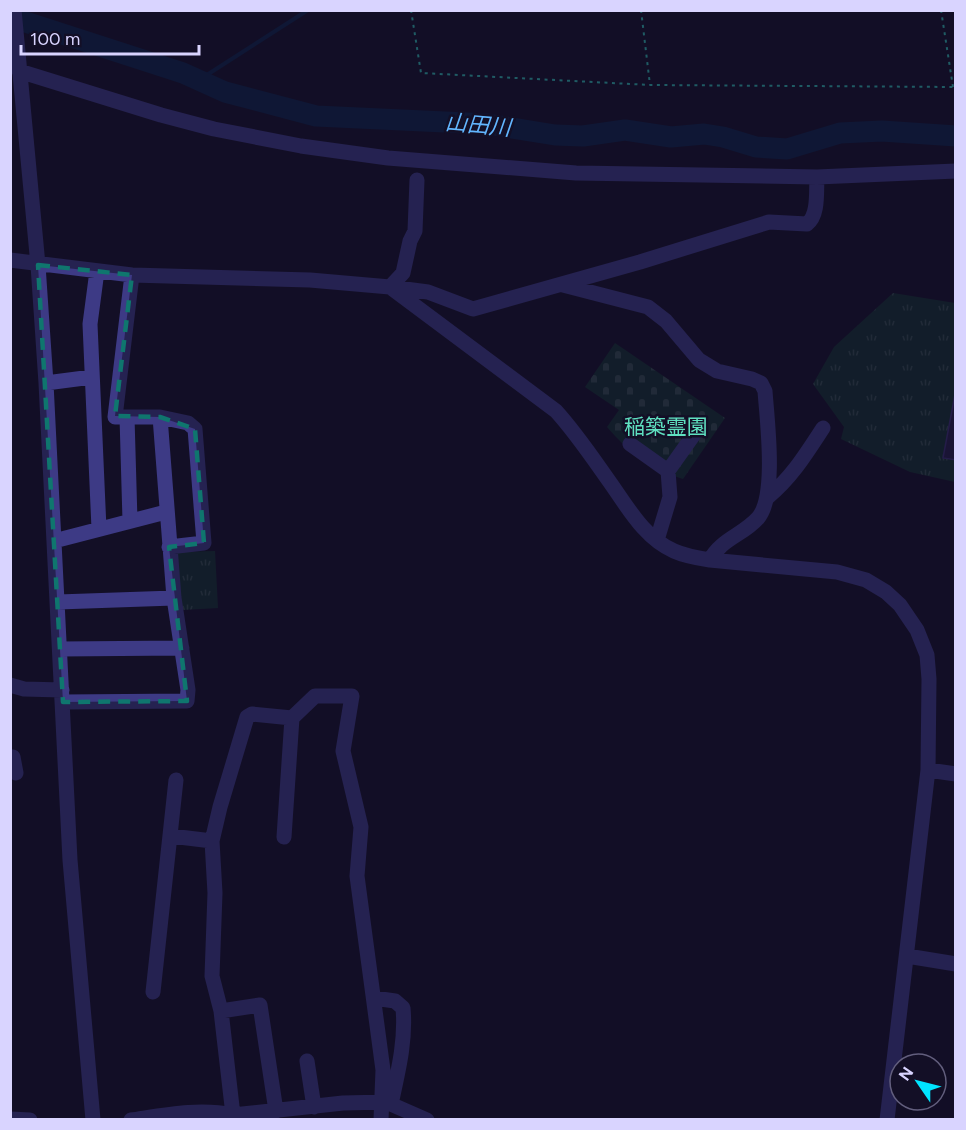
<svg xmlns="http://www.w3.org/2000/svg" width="966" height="1130" viewBox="0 0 966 1130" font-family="Figtree,'Noto Sans JP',sans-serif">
<defs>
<pattern id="grass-tufts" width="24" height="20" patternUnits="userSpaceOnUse" patternTransform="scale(1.5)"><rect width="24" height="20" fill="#12302f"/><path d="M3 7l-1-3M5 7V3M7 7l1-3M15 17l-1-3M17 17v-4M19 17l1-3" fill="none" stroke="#344d4e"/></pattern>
<pattern id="cemetery-stones" width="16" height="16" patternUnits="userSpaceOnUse" patternTransform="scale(1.5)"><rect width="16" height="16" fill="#12302f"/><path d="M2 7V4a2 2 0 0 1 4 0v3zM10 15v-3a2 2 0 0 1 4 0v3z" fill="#344d4e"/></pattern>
</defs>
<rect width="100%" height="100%" fill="#130f26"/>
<path fill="url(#grass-tufts)" d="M893,293L955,303V482L910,472L841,439L844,427L813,384L834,347Z
M215,551L218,608L182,610L177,552Z"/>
<path fill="url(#cemetery-stones)" d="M615,343L725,418L683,479C653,470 628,452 607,427L619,410L585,387Z"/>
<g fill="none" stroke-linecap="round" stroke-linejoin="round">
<path stroke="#0c2248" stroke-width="4" d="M199,80L308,10"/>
<path stroke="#0c2248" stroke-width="21" d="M10,17L183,73L225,92L316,116L488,124L555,135L583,136L625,130L671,137L704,134L723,137L756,147L787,149L840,133L882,131L956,136"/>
</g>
<path fill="#241b47" stroke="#3b2d73" stroke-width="1.5" d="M956,389V460L943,458Z"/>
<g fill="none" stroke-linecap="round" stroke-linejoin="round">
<path stroke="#2fb8b0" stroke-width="2" stroke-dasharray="3 4.5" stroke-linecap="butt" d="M411,10L421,73L650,85L956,87
M641,10L650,85
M941,10L953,87"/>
<path stroke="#3d3a85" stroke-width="15" d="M14,10L38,265L46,383L70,860L93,1120
M19,71L161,115L214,129L301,146L388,158L576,173L817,177L956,171
M10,260L132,275L310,280L390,287L428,292L473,309L640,262L769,222L807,224C819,215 816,191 817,177
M97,271L90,324L99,529
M563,285L648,307L666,321L699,360L717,371L752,379L761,383L765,391C767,420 777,496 758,518C743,535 721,539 710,560
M390,287L556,411C576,433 592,457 609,481C627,506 644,538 674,551C685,556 697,558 710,560L837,572L866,580L886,592L900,605L917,630L927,655L929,679L928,770L887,1120
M390,287L403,273L410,241L415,231L417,180
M46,383L92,377
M127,417L130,521
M160,417L188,423L195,429L204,543L169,547
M630,444L668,471L670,497L657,540
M668,471L695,433
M768,497C792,477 806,454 823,428
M54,541L166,512
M58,602L174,598
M60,649L182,648
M10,685L24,689L62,690
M63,702L187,701L188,690L174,598L160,417H115L132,275
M10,757H13L16,773
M928,770L956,774
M171,836L212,841
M284,837L292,718
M907,956L956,964
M153,992L176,780
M374,998L395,1001L403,1008C406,1041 398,1072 391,1104
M221,1011L260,1005L276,1111
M307,1061L314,1107
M233,1115L221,1011L212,976L215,893L212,841L220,807L247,717L252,714L292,718L315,696H352L343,751L361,827L357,876L383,1070L381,1120
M10,1119L30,1120
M131,1120C165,1115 199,1108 233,1115L343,1103L386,1102L427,1120"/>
</g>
<path d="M0 0H966V1130H0ZM38,265L132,275L115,416L160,417L195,429L204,543L169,547L187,701L63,702Z" fill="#130f26" fill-opacity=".55" fill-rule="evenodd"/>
<path fill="none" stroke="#0f766e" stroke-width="4.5" stroke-dasharray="12 8" stroke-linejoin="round" d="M38,265L132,275L115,416L160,417L195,429L204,543L169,547L187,701L63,702Z"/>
<g text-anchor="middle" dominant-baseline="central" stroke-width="5" stroke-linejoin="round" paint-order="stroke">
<g font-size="21" fill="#5fe0c0" stroke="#130f26">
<text x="666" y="426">稲築霊園</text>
</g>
<g font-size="22" font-style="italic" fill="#62b6ff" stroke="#130f26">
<text transform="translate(478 125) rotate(5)">山田川</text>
</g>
</g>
<rect width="966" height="1130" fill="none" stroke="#d9d4ff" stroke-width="24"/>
<g transform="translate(918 1082) rotate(305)"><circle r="28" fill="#130f26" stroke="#625e7d" stroke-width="1.5"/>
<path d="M0-4.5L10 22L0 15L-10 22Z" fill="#00e5ff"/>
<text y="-9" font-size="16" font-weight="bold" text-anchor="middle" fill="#d9d4ff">N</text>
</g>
<path d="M21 45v9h178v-9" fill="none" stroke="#d9d4ff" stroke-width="3"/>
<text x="30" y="45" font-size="18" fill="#d9d4ff" stroke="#130f26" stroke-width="4.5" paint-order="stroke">100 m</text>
</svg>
